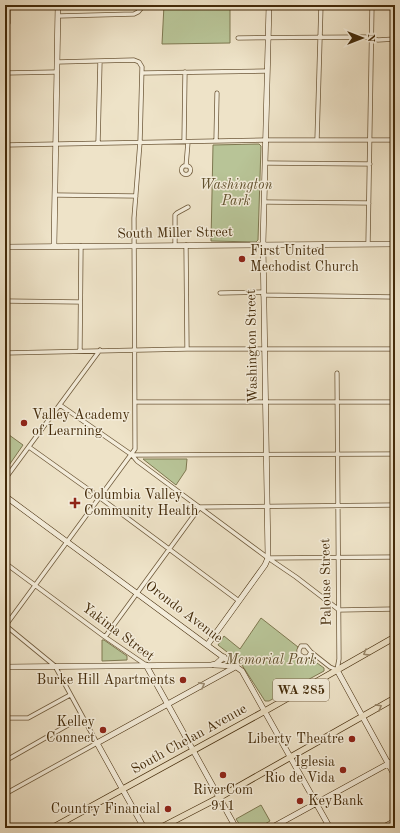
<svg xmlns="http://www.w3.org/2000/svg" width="400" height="833" viewBox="0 0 400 833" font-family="'Old Standard TT',serif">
<rect width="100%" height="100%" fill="#eee3c8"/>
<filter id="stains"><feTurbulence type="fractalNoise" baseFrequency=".005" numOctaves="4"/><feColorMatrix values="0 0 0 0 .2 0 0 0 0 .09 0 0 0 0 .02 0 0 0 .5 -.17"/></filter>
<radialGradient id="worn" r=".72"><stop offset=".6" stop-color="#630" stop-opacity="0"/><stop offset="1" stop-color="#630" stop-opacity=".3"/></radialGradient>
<path fill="#b8c497" stroke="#7e7850" d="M164,5H230V43L162,44Z
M259,144L261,146L258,240L256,242L211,241L213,145Z
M5,432L23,445L5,471Z
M143,459H187L186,470L176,485Z
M261,618L298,647C296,655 301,663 310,658L324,668V671L269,701H265L240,662L218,645L224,636L240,649Z
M102,640H104L127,656V660L102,661Z
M261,805L270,821L258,828H242L236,819Z"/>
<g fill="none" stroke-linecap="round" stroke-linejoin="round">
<defs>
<path id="street" d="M58,16L134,14L138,12L144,5
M5,26L8,23V5
M238,38L365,37L378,40L395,39
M5,73L57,72
M143,73L267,71
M317,140L321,5
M216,141L217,93
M184,142L185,72
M98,143L100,61
M5,145L266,140H395
M265,163L370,164
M181.5 170a4.5 4.5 0 1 1 9 0a4.5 4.5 0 1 1-9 0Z
M186,166L188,142
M55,195L136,196
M264,202L369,203
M368,244L372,5
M175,245V215L177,213L188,207
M186,245L187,349
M220,293L263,292
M263,295L395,297
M5,301L80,302
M80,351L81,246
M5,353L187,349H395
M135,402H395
M60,405L132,455L137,461L268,558L296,577L339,610
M29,447L99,497L239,601
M132,455L395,454
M5,479L100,350
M268,558L395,557
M5,563L105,637L146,665
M339,610L395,609
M5,625L55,666L97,743L5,794
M6,625L135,449L134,218L140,142L142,67L139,62L134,60L57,62
M105,637L200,507L395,505
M311,652L308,657H303L299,654V650L301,646H306L311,652L330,667L337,670L339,659L337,373
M5,718H28L70,695
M5,761L82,717"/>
<path id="secondary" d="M54,246L58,5
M5,247L395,244
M5,496L242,671L330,828
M208,644L265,565L268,558L263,244L269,5
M146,665L236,828
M214,665L236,666
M5,667L211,665L216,664L224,657
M337,670L395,776
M144,828L97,743L237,666
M271,828L395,760
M382,828L395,821"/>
<path id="primary" d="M52,828L265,711L395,637
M160,828L220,797L395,698"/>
</defs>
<use href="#street" stroke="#6e593a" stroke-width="5"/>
<use href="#secondary" stroke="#442b0a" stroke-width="6"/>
<use href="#primary" stroke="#442b0a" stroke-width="7"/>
<use href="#street" stroke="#f4eddb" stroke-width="3.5"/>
<use href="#secondary" stroke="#f4eddb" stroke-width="5"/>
<use href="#primary" stroke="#eee3c8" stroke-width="5.5"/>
</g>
<defs><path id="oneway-chevron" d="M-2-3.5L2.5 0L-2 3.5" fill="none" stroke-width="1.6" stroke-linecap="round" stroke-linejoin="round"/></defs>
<g stroke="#998769">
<use href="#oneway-chevron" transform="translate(366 653) rotate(151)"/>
<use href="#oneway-chevron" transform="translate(379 707) rotate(-29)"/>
</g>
<use stroke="#9c8c72" href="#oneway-chevron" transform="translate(202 685) rotate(-28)"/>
<g fill="#8f2418" stroke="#f4eddb" stroke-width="1.5">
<circle cx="242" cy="259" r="4"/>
<circle cx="24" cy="423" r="4"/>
<path d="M73 497h4v4h4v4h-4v4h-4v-4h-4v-4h4z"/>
<circle cx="183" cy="680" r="4"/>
<circle cx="103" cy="730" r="4"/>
<circle cx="352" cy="739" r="4"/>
<circle cx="343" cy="770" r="4"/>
<circle cx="223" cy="775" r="4"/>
<circle cx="300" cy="801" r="4"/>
<circle cx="168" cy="809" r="4"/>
</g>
<g text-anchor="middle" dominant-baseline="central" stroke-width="3" stroke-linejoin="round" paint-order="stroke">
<rect fill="#f4eddb" stroke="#796549" stroke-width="1" x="273" y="679" width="56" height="22" rx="3"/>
<g font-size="13" font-weight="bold" fill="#442b0a">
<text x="301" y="690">WA 285</text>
</g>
<g font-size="14" font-style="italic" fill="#61512d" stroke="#f4eddb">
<text x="236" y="185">Washington<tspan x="236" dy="16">Park</tspan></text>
<text x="271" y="660">Memorial Park</text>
</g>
<g font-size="14" fill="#442b0a" stroke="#f4eddb">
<text transform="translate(175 233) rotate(-1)">South Miller Street</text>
<text transform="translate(252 346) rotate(-91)">Washington Street</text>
<text transform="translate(326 582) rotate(-91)">Palouse Street</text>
<text transform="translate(184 612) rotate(37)">Orondo Avenue</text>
<text transform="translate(118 632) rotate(37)">Yakima Street</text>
<text transform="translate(189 739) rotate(-29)">South Chelan Avenue</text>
</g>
<g font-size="14" fill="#442b0a" stroke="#f4eddb" text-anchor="end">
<text x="250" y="251" text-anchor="start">First United<tspan x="250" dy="16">Mechodist Church</tspan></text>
<text x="32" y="415" text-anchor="start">Valley Academy<tspan x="32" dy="16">of Learning</tspan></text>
<text x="84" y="495" text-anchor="start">Columbia Valley<tspan x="84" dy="16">Community Health</tspan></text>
<text x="175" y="680">Burke Hill Apartments</text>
<text x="95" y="722">Kelley<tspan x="95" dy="16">Connect</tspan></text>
<text x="344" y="739">Liberty Theatre</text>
<text x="335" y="762">Iglesia<tspan x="335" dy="16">Rio de Vida</tspan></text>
<text x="223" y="790" text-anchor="middle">RiverCom<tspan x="223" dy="16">911</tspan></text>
<text x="308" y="801" text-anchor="start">KeyBank</text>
<text x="160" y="809">Country Financial</text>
</g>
</g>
<rect width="400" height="833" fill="none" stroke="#eee3c8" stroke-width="20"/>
<rect x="6" y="6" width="388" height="821" fill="none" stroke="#442b0a" stroke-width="2"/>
<rect x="10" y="10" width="380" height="813" fill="none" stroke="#442b0a"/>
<g transform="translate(362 38) rotate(90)" stroke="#f4eddb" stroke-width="3" paint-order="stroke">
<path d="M0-3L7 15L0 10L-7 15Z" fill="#442b0a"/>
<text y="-6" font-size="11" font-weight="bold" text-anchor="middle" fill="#442b0a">N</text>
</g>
<rect width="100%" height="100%" filter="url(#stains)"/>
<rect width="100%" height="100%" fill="url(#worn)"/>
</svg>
